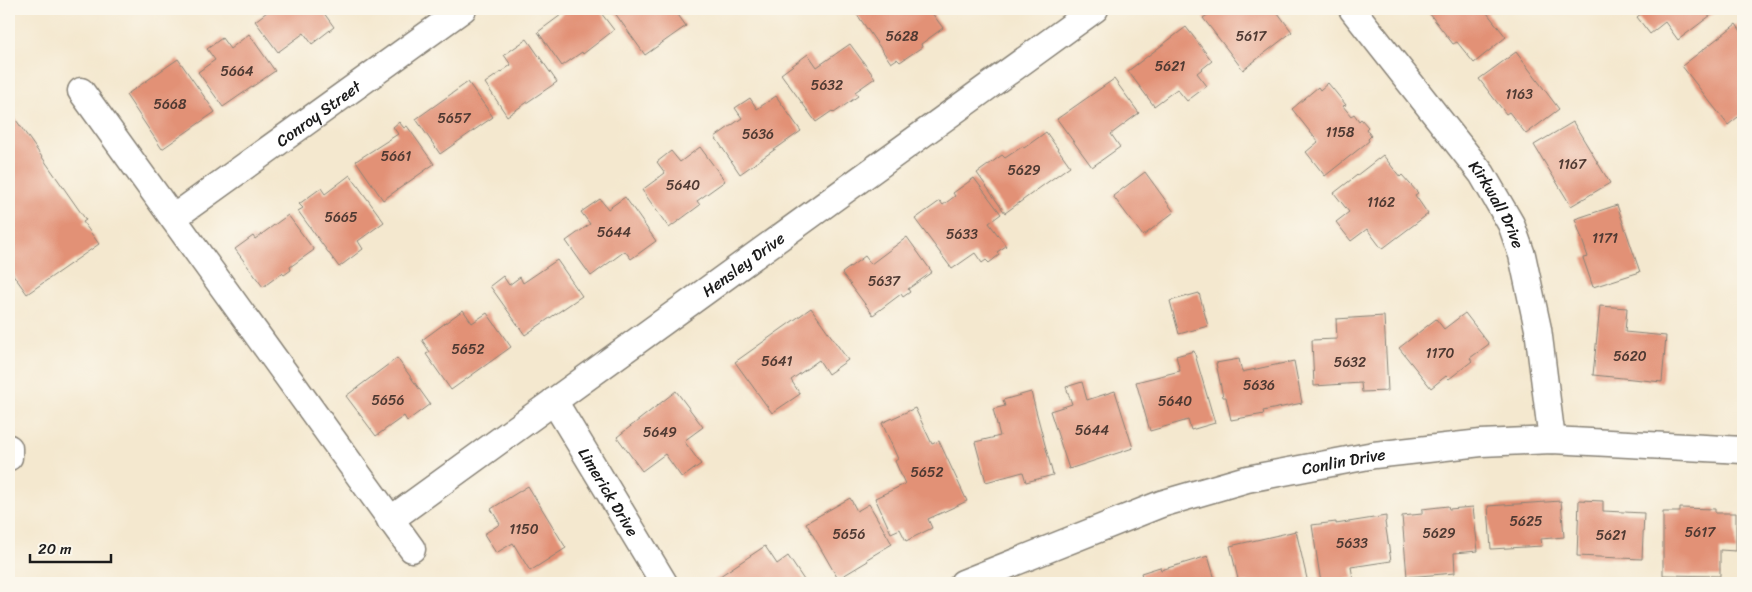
<svg xmlns="http://www.w3.org/2000/svg" width="1752" height="592" viewBox="0 0 1752 592" font-family="Sriracha,sans-serif">
<rect width="100%" height="100%" fill="#fbf7ec"/>
<filter id="ink" filterUnits="userSpaceOnUse"><feTurbulence type="fractalNoise" baseFrequency=".02" numOctaves="2"/><feDisplacementMap in="SourceGraphic" scale="10" xChannelSelector="R" yChannelSelector="G"/><feConvolveMatrix kernelMatrix="1 2 1 2 8 2 1 2 1" color-interpolation-filters="sRGB"/></filter>
<filter id="wash" filterUnits="userSpaceOnUse"><feTurbulence type="fractalNoise" baseFrequency=".0096" numOctaves="4" result="noise"/><feDisplacementMap in="SourceGraphic" scale="20" xChannelSelector="R" yChannelSelector="G"/><feGaussianBlur stdDeviation="1.12" result="paint"/><feColorMatrix in="noise" values="0 0 0 0 0 0 0 0 0 0 0 0 0 0 0 0 0 1.4 0 .05"/><feComposite in="paint" operator="in"/></filter>
<g filter="url(#wash)">
<rect width="100%" height="100%" fill="#f4e8cf"/>
<g id="blocks">
<path fill="#e29176" d="M271,9H321L334,27L312,44L304,33L278,52L255,21Z
M569,9H598L614,30L583,54L582,52L562,66L538,32Z
M612,9H662L666,13L674,9L686,26L645,55Z
M861,9H894L895,11L898,9H929L943,28L921,44L922,47L900,62L897,59L891,63L856,13Z
M1216,9H1285L1278,13L1292,32L1243,70L1203,18Z
M1426,9H1493L1487,13L1506,37L1474,63L1457,42L1453,44Z
M1647,9H1719L1678,40L1665,22L1650,34L1637,17Z
M1736,24L1743,34V113L1728,125L1682,66Z
M1186,27L1212,61L1197,73L1207,86L1187,101L1177,89L1154,106L1128,71Z
M249,34L275,71L223,107L198,72L215,60L207,49L222,38L230,49Z
M527,39L557,82L507,116L485,83L511,65L504,55Z
M850,44L875,78L855,92L858,96L834,113L832,111L816,122L781,74L808,54L817,67Z
M1516,52L1559,109L1526,134L1509,112L1506,114L1479,79Z
M178,59L215,112L162,149L126,95Z
M1114,79L1139,113L1111,134L1120,147L1092,167L1057,119Z
M468,82L493,117L440,154L416,119Z
M1328,83L1346,105L1343,106L1351,116L1354,114L1359,121L1361,119L1368,127L1366,129L1371,136L1368,139L1369,141L1325,176L1306,152L1318,142L1292,109L1318,87L1320,90Z
M776,96L801,131L740,174L715,137L742,118L735,108L750,98L757,109Z
M14,117L86,220L83,222L99,244L27,294L12,273L9,275V121Z
M399,122L404,128L407,126L434,164L383,200L356,161L398,134L393,127Z
M1573,122L1610,183L1571,206L1534,145Z
M1046,132L1070,166L1005,213L977,173L1002,155L1005,158L1023,146L1024,148Z
M700,147L725,181L697,201L700,205L669,228L642,190L665,173L657,162L671,151L680,162Z
M1383,155L1400,177L1402,175L1418,193L1415,195L1428,214L1382,249L1367,229L1351,241L1336,222L1349,212L1334,193Z
M1145,172L1174,212L1143,236L1113,196Z
M350,175L384,222L358,241L363,249L339,267L298,211L303,208L299,204L321,188L325,194Z
M974,178L1001,214L989,223L1006,246L997,252L999,255L989,263L986,260L982,263L975,253L952,269L915,219L940,201L943,205L955,196L953,193Z
M625,197L656,241L631,259L625,251L591,276L566,241L590,224L581,212L600,199L608,209Z
M1617,205L1640,272L1593,287L1583,258L1588,257L1575,219Z
M288,215L314,250L290,267L291,270L284,275L282,273L263,287L235,249L253,236L255,239Z
M907,237L932,272L908,289L910,292L903,297L901,294L873,315L842,273L865,256L871,264Z
M557,260L582,296L525,335L490,286L503,276L509,285L520,277L523,283Z
M1199,293L1208,326L1179,334L1170,301Z
M1600,306L1627,308L1625,332L1666,336L1662,382L1593,375Z
M811,308L848,360L828,374L819,360L791,380L800,394L772,413L735,362Z
M463,310L472,323L487,313L511,347L451,390L426,354L430,352L422,340Z
M1465,313L1489,344L1470,358L1472,361L1449,379L1446,376L1431,388L1399,348L1436,319L1444,329Z
M1384,316L1388,391L1362,392L1361,383L1314,386L1312,340L1337,339L1336,319Z
M1194,351L1215,423L1191,430L1188,420L1150,431L1136,382L1180,371L1176,356Z
M397,358L430,404L407,421L404,416L376,436L346,396Z
M1239,359L1242,372L1294,361L1302,403L1263,411L1264,414L1231,420L1226,397H1223L1216,363Z
M1082,382L1087,400L1115,391L1133,448L1069,469L1050,411L1072,404L1066,387Z
M676,391L703,427L684,441L701,464L682,478L665,454L642,471L617,437Z
M1031,392L1053,475L1026,482L1023,472L986,482L975,442L1000,436L993,409L1005,406L1003,400Z
M915,408L932,444L939,441L967,501L928,519L932,528L906,541L900,529L891,533L875,498L905,484L895,461L898,459L882,423Z
M528,486L566,548L530,571L513,543L496,553L484,534L500,524L491,509Z
M850,498L857,511L869,504L892,544L867,559L868,561L838,579L806,523Z
M1579,500L1603,501V511L1644,513L1642,559L1577,556Z
M1561,501L1564,537L1541,539L1542,546L1491,549L1488,506Z
M1448,506L1449,509L1473,507L1478,551L1454,553L1455,573L1407,577L1402,516L1422,514V509Z
M1680,508L1715,509V513H1736V551L1720,550V576L1663,575V512H1680Z
M1386,516V521L1385,522L1391,561L1351,567L1353,578L1321,583L1312,525L1336,522V524Z
M1296,531L1308,583H1239L1230,546Z
M765,546L777,564L788,556L806,583H716L714,580Z
M1208,556L1216,583H1144L1141,573L1160,567L1161,570Z"/>
</g>
</g>
<g filter="url(#ink)">
<use href="#blocks" fill-opacity="0" stroke="#888276" stroke-width="1"/>
<g fill="none" stroke-linecap="round" stroke-linejoin="round">
<defs>
<g id="minor">
<path id="s1" d="M1352,9L1482,174L1511,224L1522,255L1538,329L1552,440"/>
<path d="M81,91L412,549"/>
<path id="s2" d="M173,218L463,9"/>
<path id="s3" d="M554,401L664,583"/>
<path d="M9,448V457"/>
<path id="s4" d="M390,520L1095,9"/>
<path id="s5" d="M963,583L1161,504L1247,479L1374,455L1481,443L1552,440L1743,450"/>
</g>
</defs>
<use href="#minor" stroke="#888276" stroke-width="29"/>
<use href="#minor" stroke="#fff" stroke-width="26"/>
</g>
</g>
<g text-anchor="middle" dominant-baseline="central" stroke-width="4" stroke-linejoin="round" paint-order="stroke">
<g font-size="14" fill="#4e3932">
<text x="902" y="36">5628</text>
<text x="1251" y="36">5617</text>
<text x="1170" y="66">5621</text>
<text x="237" y="71">5664</text>
<text x="827" y="85">5632</text>
<text x="1519" y="94">1163</text>
<text x="170" y="104">5668</text>
<text x="454" y="118">5657</text>
<text x="1340" y="132">1158</text>
<text x="758" y="134">5636</text>
<text x="396" y="156">5661</text>
<text x="1572" y="164">1167</text>
<text x="1024" y="170">5629</text>
<text x="683" y="185">5640</text>
<text x="1381" y="202">1162</text>
<text x="341" y="217">5665</text>
<text x="614" y="232">5644</text>
<text x="962" y="234">5633</text>
<text x="1605" y="238">1171</text>
<text x="884" y="281">5637</text>
<text x="468" y="349">5652</text>
<text x="1440" y="353">1170</text>
<text x="1630" y="356">5620</text>
<text x="777" y="361">5641</text>
<text x="1350" y="362">5632</text>
<text x="1259" y="385">5636</text>
<text x="388" y="400">5656</text>
<text x="1175" y="401">5640</text>
<text x="1092" y="430">5644</text>
<text x="660" y="432">5649</text>
<text x="927" y="472">5652</text>
<text x="1526" y="521">5625</text>
<text x="524" y="529">1150</text>
<text x="1700" y="532">5617</text>
<text x="1439" y="533">5629</text>
<text x="849" y="534">5656</text>
<text x="1611" y="535">5621</text>
<text x="1352" y="543">5633</text>
</g>
<g font-size="16" fill="#1c1c1c" stroke="#fbf7ec">
<text stroke="none"><textPath href="#s2" startOffset="179">Conroy Street</textPath></text>
<text stroke="none"><textPath href="#s1" startOffset="244">Kirkwall Drive</textPath></text>
<text stroke="none"><textPath href="#s4" startOffset="436">Hensley Drive</textPath></text>
<text stroke="none"><textPath href="#s5" startOffset="401">Conlin Drive</textPath></text>
<text stroke="none"><textPath href="#s3" startOffset="106">Limerick Drive</textPath></text>
</g>
</g>
<rect width="1752" height="592" fill="none" stroke="#fbf7ec" stroke-width="30"/>
<path d="M30 554v8h81v-8" fill="none" stroke="#1c1c1c" stroke-width="2.5"/>
<text x="38" y="554" font-size="15" fill="#1c1c1c" stroke="#fbf7ec" stroke-width="4" paint-order="stroke">20 m</text>
</svg>
